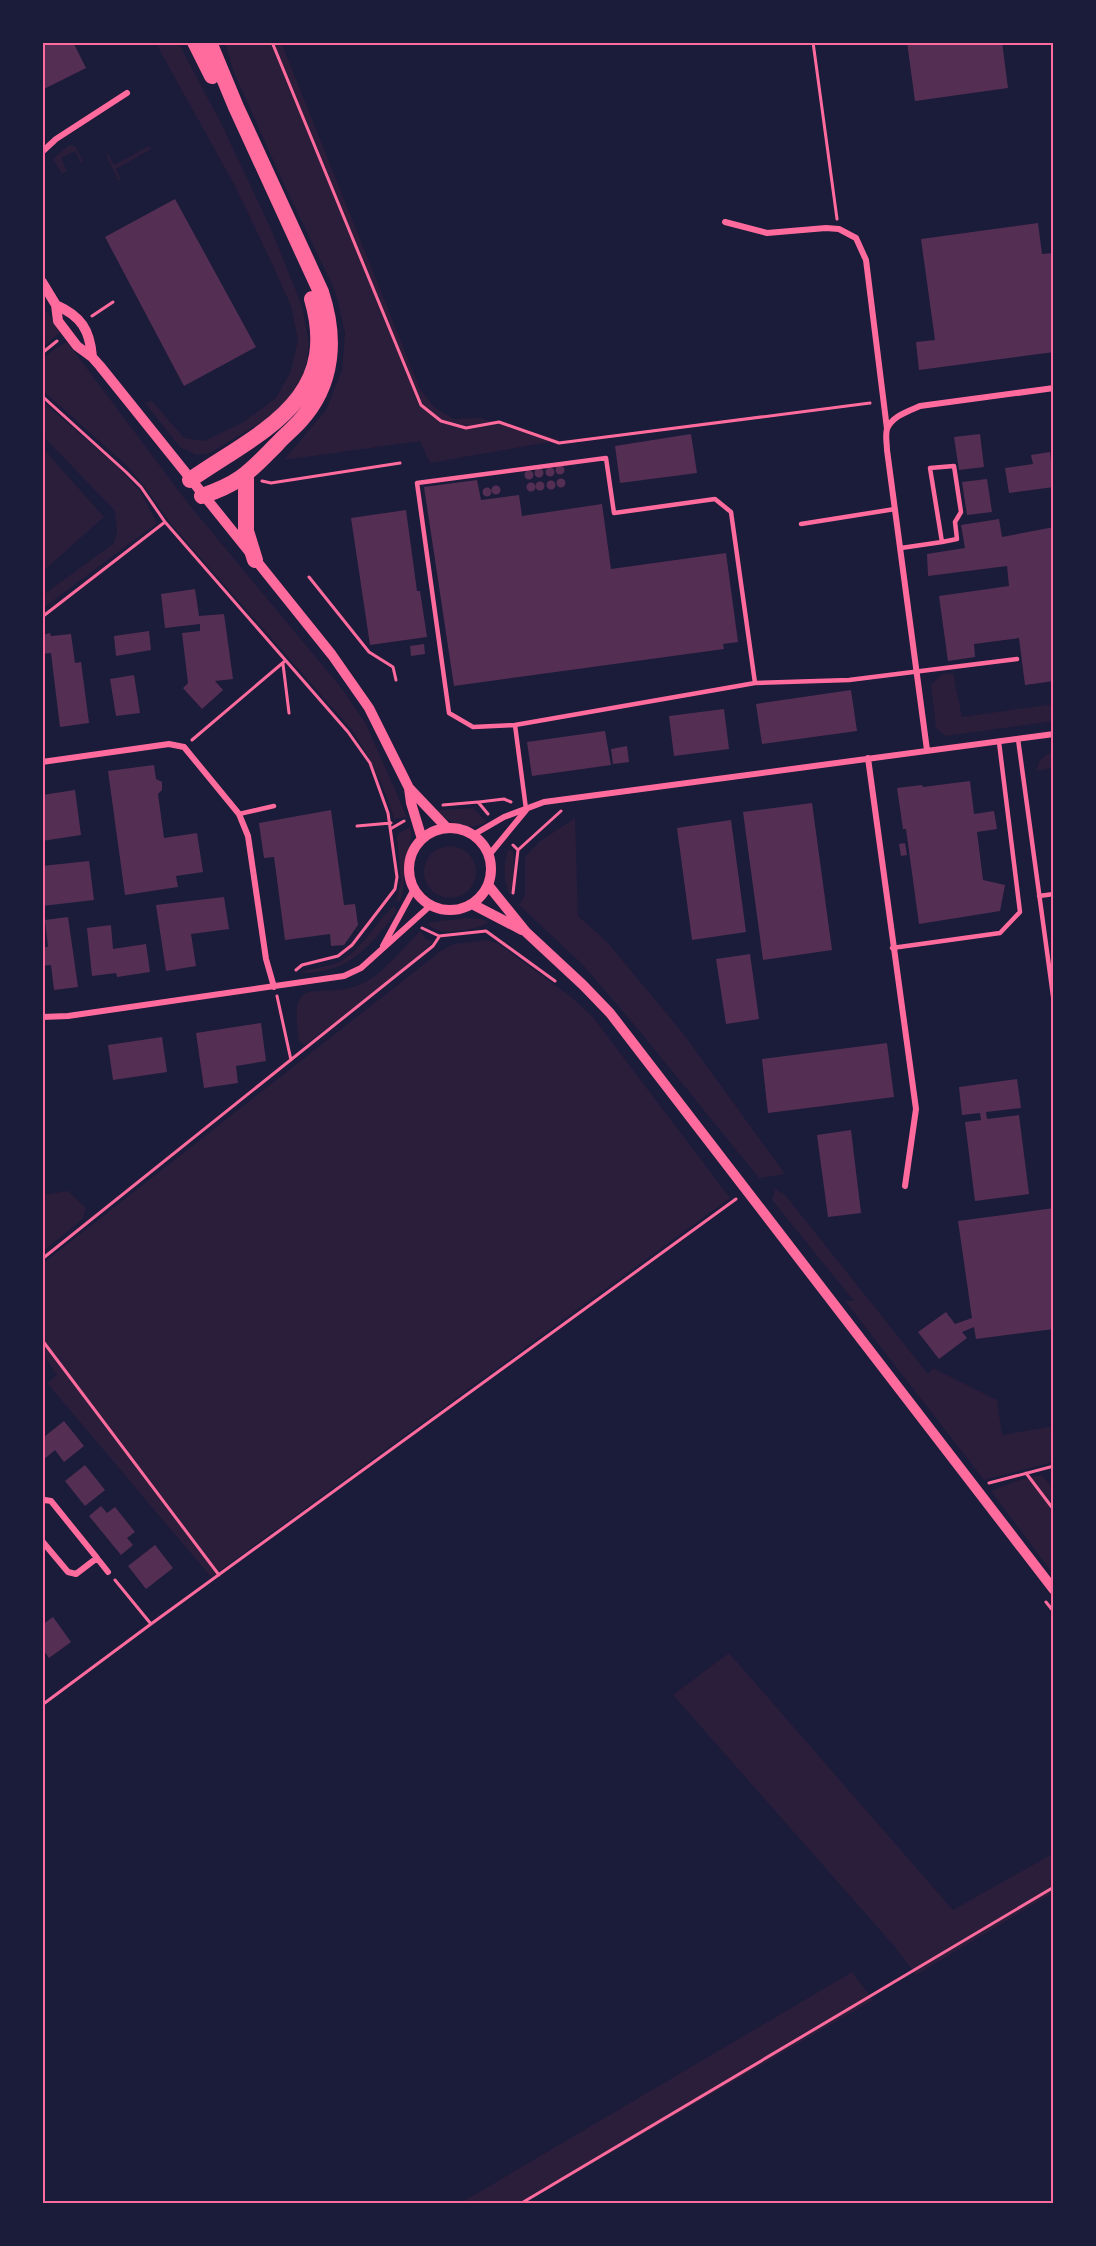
<svg xmlns="http://www.w3.org/2000/svg" width="1096" height="2246" viewBox="0 0 1096 2246" font-family="Raleway,sans-serif">
<rect width="100%" height="100%" fill="#1b1b3a"/>
<path fill="#2a1e3b" d="M155,42H178L221,123L271,229L302,306L309,343L307,360L302,378L283,406L265,420L210,453L196,455L180,447L145,403L152,401L184,438L204,441L242,423L276,398L291,371L298,340L291,306L268,255L235,186Z
M225,42H281L420,389L434,407L453,419L480,418L561,440L430,463L420,441L284,460L326,410L342,370L345,333L335,291L282,180L233,70Z
M69,145L75,146L83,162L81,163L75,151L61,158L67,171L62,174L53,159Z
M149,146L151,149L116,169L121,180H118L106,155L108,154L114,165Z
M42,305L60,332L42,348Z
M67,342L187,502L343,690L366,724L407,817L394,819C385,787 370,758 352,730L171,524L142,483L125,464L42,390V359L59,346Z
M42,401L118,467L140,491L157,523L42,609V596L114,543L117,531L115,511L42,435Z
M42,447L104,517L42,572Z
M953,673L962,717L1054,704V721L946,736L936,728L931,685L942,674Z
M1054,752V768L1036,771C1039,760 1043,755 1054,752Z
M473,808L487,822C469,831 450,826 437,810Z
M575,818L578,916L607,942L682,1032L785,1174L759,1178L637,1028L583,965L519,905L525,895V857L539,842Z
M410,827C414,843 405,856 404,871C403,882 405,890 400,901H396L401,880L397,838L399,833Z
M424 872a26 26 0 1 1 52 0a26 26 0 1 1-52 0Z
M508,850L513,851C515,865 514,883 510,896C503,879 503,867 508,850Z
M394,906L397,911C377,938 357,964 323,971C315,972 308,974 300,972C313,968 330,967 341,961C364,948 375,922 394,906Z
M465,918L481,919L489,922C481,929 452,933 440,931C436,930 431,927 427,924C440,919 451,921 465,918Z
M420,931L426,939L433,942L405,968L305,1045L299,1041C287,965 322,1005 365,982C382,974 406,945 420,931Z
M487,940L499,944L571,997L592,1016L730,1198L211,1577L47,1383L57,1375L42,1353V1264L442,950L454,944Z
M775,1189L786,1196L928,1374L933,1368L997,1400L1002,1435L1054,1426V1462L984,1480L845,1301H854L772,1200Z
M68,1191L86,1208L83,1219L42,1252V1195Z
M1042,1475L1054,1490V1575L991,1491L1016,1481Z
M729,1653L953,1910L1054,1853V1892L916,1975L895,1947L673,1695Z
M852,1972L873,2000L523,2204H459Z"/>
<path fill="#542f53" d="M42,42H73L86,68L42,90Z
M907,42H1002L1008,88L915,101Z
M175,199L256,347L184,386L105,237Z
M1038,223L1042,254L1054,253V352L919,370L916,342L935,340L921,239Z
M691,434L697,473L620,483L615,446Z
M980,434L984,467L959,470L954,437Z
M1050,452L1054,487L1009,493L1005,468L1033,464L1031,455Z
M555.5 470a4.5 4.5 0 1 1 9 0a4.5 4.5 0 1 1-9 0Z
M545.5 472a4.5 4.5 0 1 1 9 0a4.5 4.5 0 1 1-9 0Z
M534.5 473a4.5 4.5 0 1 1 9 0a4.5 4.5 0 1 1-9 0Z
M524.5 475a4.5 4.5 0 1 1 9 0a4.5 4.5 0 1 1-9 0Z
M556.5 483a4.5 4.5 0 1 1 9 0a4.5 4.5 0 1 1-9 0Z
M987,479L992,512L967,515L962,482Z
M477,480L481,500L519,495L522,516L602,504L611,569L726,553L738,642L723,644L724,649L454,686L424,487Z
M546.5 485a4.5 4.5 0 1 1 9 0a4.5 4.5 0 1 1-9 0Z
M535.5 486a4.5 4.5 0 1 1 9 0a4.5 4.5 0 1 1-9 0Z
M526.5 487a4.5 4.5 0 1 1 9 0a4.5 4.5 0 1 1-9 0Z
M491.5 490a4.5 4.5 0 1 1 9 0a4.5 4.5 0 1 1-9 0Z
M482.5 492a4.5 4.5 0 1 1 9 0a4.5 4.5 0 1 1-9 0Z
M406,510L417,591H420L427,637L370,645L351,518Z
M999,519L1002,537L1054,527V681L1025,685L1019,638L974,644L975,657L948,661L939,596L1009,586L1007,566L928,576L927,554L965,548L961,525Z
M195,589L199,616L224,614L233,679L215,681L223,690L202,709L183,688L188,683L182,633L200,631V624L165,628L161,594Z
M149,631L151,650L116,656L114,636Z
M50,633L51,636L71,634L75,663L81,662L89,723L60,727L51,653L42,654V635Z
M424,644L425,654L411,656L410,646Z
M134,675L140,713L116,716L110,679Z
M851,690L857,731L762,744L756,704Z
M724,709L729,749L674,756L669,716Z
M605,731L611,765L532,776L527,742Z
M627,746L629,762L613,764L611,749Z
M154,765L156,779L162,782V790L158,794L164,838L197,833L203,872L176,876L178,887L125,895L108,771Z
M970,781L974,814L994,811L997,829L977,832L983,880L1005,885L1000,911L919,924L906,829H903L897,788L922,785L923,787Z
M75,790L81,835L42,841V795Z
M812,803L832,950L763,960L743,812Z
M331,810L344,905L355,904L358,925L344,945L331,946L330,934L285,940L274,857L264,858L259,823Z
M731,820L746,932L692,940L677,828Z
M905,843L907,855L901,856L899,844Z
M89,861L94,900L42,906V866Z
M224,897L229,929L191,934L196,966L166,971L156,905Z
M68,917L78,987L54,990L51,965L42,966V947H48L45,920Z
M111,925L113,949L146,944L150,972L117,977L116,973L92,976L87,928Z
M750,954L759,1019L726,1024L716,959Z
M261,1023L266,1061L236,1066L238,1083L204,1088L196,1033Z
M162,1037L167,1072L113,1080L108,1045Z
M887,1043L894,1097L768,1113L762,1059Z
M1017,1079L1021,1108L986,1112L987,1119L1019,1115L1029,1194L975,1201L965,1122L981,1120L980,1113L962,1115L959,1087Z
M851,1130L861,1213L828,1217L817,1135Z
M1054,1208V1329L976,1339L974,1327L962,1332L967,1338L939,1359L918,1332L946,1312L955,1324L972,1318L958,1221Z
M64,1421L84,1446L64,1462L55,1450L42,1461V1436L44,1437Z
M85,1465L105,1490L85,1506L65,1481Z
M101,1506L107,1513L115,1507L135,1532L127,1538L133,1545L121,1555L89,1516Z
M155,1545L173,1568L146,1589L128,1566Z
M53,1617L71,1642L49,1658L42,1648V1625Z"/>
<g fill="none" stroke-linecap="round" stroke-linejoin="round">
<path stroke="#ff6b9d" stroke-width="3" d="M272,42L421,405L441,421L466,428L499,422L559,443L870,403
M813,42L837,219
M92,316L113,302
M42,353L57,341
M42,396L126,472L141,487L165,522L348,732L370,763L388,813L397,877L395,889L352,945L338,956L302,965L296,970
M262,481L271,483L400,463
M309,577L369,652L393,667L396,680
M42,617L165,522
M283,664L289,713
M192,740L285,661
M479,802L504,799L511,802
M443,805L478,802L488,814
M357,826L391,823
M392,828L404,821
M518,850L561,811
M513,893L518,850L513,845
M422,928L439,936L486,931L555,981
M277,996L291,1060
M42,1259L433,946L439,937
M42,1340L219,1575
M1026,1473L1054,1510
M989,1483L1054,1466
M115,1580L151,1624
M1046,1602L1054,1612
M42,1705L151,1624L736,1199
M520,2204L1054,1887"/>
<path stroke="#ff6b9d" stroke-width="4.5" d="M801,524L895,509
M901,548L942,542L930,468L954,466L961,512L955,522L957,539L942,542
M515,725L473,727L449,713L417,483L606,458L614,513L715,499L731,512L755,683
M1018,739L1054,1003
M526,809L515,725L755,683L849,680L1017,659
M239,814L274,806
M1039,896L1054,894
M892,948L1000,933L1020,912L999,742"/>
<path stroke="#ff6b9d" stroke-width="6" d="M42,152L56,139L127,93
M725,222L767,233L826,228L839,229L856,238L866,260L887,429
M927,750L887,450C887,444 885,435 887,429C892,416 909,411 920,406L1054,388
M868,758L916,1109L905,1186
M42,762L169,744L184,747L239,814L248,836L266,959L274,987
M473,835L504,817L544,802L1054,734
M489,855L526,810
M383,946L414,889
M42,1017L68,1016L344,976L361,968L431,905
M42,1502L45,1500L51,1501L97,1558L76,1574L68,1572L42,1541
M97,1558L108,1572"/>
<path stroke="#ff6b9d" stroke-width="10" d="M42,282L56,305L58,321L77,346L92,357L100,366L332,655L369,708L409,788L411,803L422,839
M56,305C81,316 90,330 92,357
M409,788L447,828
M409 869a41 41 0 1 1 82 0a41 41 0 1 1-82 0Z
M488,885L526,932L583,985L610,1013L1054,1590
M472,904L522,930"/>
<path stroke="#ff6b9d" stroke-width="16" d="M195,42L212,76
M246,476V531L255,560
M190,480C259,432 342,401 312,299
M202,496C241,483 249,472 277,444C284,436 293,429 300,421C334,384 336,337 321,292L236,107L209,42"/>
</g>
<rect width="1096" height="2246" fill="none" stroke="#1b1b3a" stroke-width="87"/>
<rect x="44" y="44" width="1008" height="2158" fill="none" stroke="#ff6b9d" stroke-width="2"/>
</svg>
